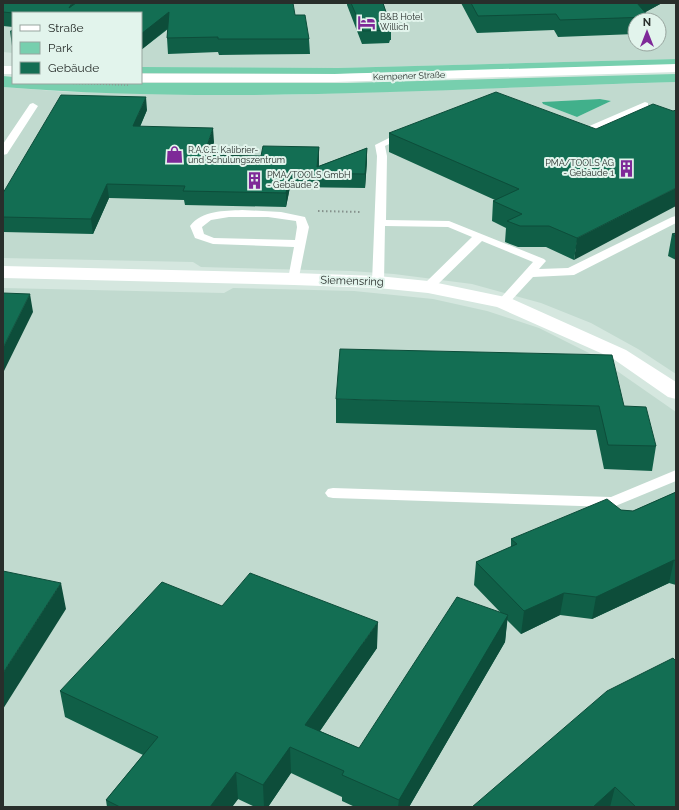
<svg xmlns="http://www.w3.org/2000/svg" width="679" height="810" viewBox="0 0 679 810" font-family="Raleway,sans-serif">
<rect width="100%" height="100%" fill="#d5e7df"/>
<path fill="#c1dacf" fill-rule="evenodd" d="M3,3H676V59L338,68L141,67V13H13V53L3,52ZM635,20H659V44H635Z
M676,82V374L638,349L591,323L541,303L472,284L394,274L351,271L201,267L193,262L3,258V87L67,92L284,95ZM600,99L611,101L577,117L543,104L542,102Z
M3,288L224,293L233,288L354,291L433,299L487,311L539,328L597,357L676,412V807H3Z"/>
<path fill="#77cfae" d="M676,59V65L340,74L141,73V67L338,68Z
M676,74V82C452,88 227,105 3,87V76L13,77V83H347Z"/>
<path fill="#41b08b" d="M600,99L611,101L577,117L543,104L542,102Z"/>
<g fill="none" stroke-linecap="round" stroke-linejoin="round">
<path stroke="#85918c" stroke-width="1.5" stroke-dasharray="1 2" stroke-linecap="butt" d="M58,83L128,85"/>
<path stroke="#85918c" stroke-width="2" stroke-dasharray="1.5 2.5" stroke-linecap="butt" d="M318,211L361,212"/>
<path fill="#fff" fill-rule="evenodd" d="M645,102L648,103V107L591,132H585L570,126L575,123L587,127Z
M33,103L38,106L7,154L3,155V144L30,104Z
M405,130L408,131L410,133L408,135L385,146L387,156L386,220L449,221L544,259L546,261L539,269L568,268L672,217L676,216V223L574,275L533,277L507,305L503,306L497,302L533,262L482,241L432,290L428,291L422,287L424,284L472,237L448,227L385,226L384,282L378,286L374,285L372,282L377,156L375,145Z
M242,210L281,212L305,217L309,227L298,282H290L288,279L294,247L213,244L195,238L190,226C202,210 224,211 242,210ZM229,217H268L296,221L297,227L295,240L214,238L204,234L202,227L211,220Z
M676,470V481L613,507L333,498L328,497L325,493L328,489L333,488L611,497Z"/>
<path fill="#fff" fill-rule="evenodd" d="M3,266L294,273L378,276L428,281L510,298L626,350L676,382V399L668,397L612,358L497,307L428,293L378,288L294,285L3,278Z"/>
<path fill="#fff" fill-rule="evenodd" d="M676,64V72L334,82H141V74H334Z
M3,66H13V74H3Z"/>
</g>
<path fill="#105f47" d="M3,3L295,15L309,39L310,54L219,55L218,52L168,54L167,38L168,29L141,50V13H13V27L3,26Z
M347,3H383L391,27V40H390L389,43L362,44L347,5Z
M461,3H662L645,12L649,17V20H635V34L558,37L554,30L477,33Z
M13,29V46H12L10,31Z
M147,110L140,127L214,142L209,155L261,156L319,147V166L367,148V161L365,188L290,187L286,207L185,205L184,200L109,198L93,234L3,232V193Z
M596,129L574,260L546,247H518L505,242L506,228L492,221L493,201L495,200L389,152V133Z
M676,233V260L668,256L672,234Z
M336,399L624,406L656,446L652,471L604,469L596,430L336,423Z
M676,492V585L669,583L592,619L560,615L521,634L507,620L505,642L409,807H355L342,801V797L291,773L268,807H255L238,799L232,807H107L106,800L143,755L65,717L60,691L222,606L377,648L320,731L359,748L501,613L474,585L476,562L511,547V539L621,510L633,511Z
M676,661V807H472Z"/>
<path fill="#0d4d3a" d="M72,3H80L69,8Z
M636,3H662L635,18Z
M169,12L170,26L141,50V34Z
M146,97L147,110L134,140L133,126Z
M213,128L214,142L205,169L204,155Z
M319,147V161L318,173L317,167Z
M367,148V161L365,188V174Z
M290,173V187L286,207V193Z
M107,184L109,198L93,234L91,219Z
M676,188V206L574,260L577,238Z
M30,294L33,312L3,373V348Z
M674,560L669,583L592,619L596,597Z
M61,583L66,609L3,709V673Z
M564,593L560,615L521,634L524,611Z
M508,615L505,642L409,807H398L399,800Z
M378,622L377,648L306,751L305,725Z
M290,747L291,773L268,807H264L263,785Z
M236,772L238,799L232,807H210Z
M615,787L610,807H593Z"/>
<path fill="#136e53" stroke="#0d4d3a" d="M3,3H72L69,8L76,3H293L295,15H305L309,39H218V37L167,38L169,12L141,34V13H13L3,12Z
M351,3H383L391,27H389L390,30L363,31Z
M471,3H637L649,17L560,20L556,14L478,16Z
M496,92L596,129L653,104L673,111L676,110V188L577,238L549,226H520L507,221L522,214L493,201L519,189L389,133Z
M61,95L146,97L133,126L213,128L204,155L261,156L263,146L319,147L317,167L367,148L365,174L290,173L286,193L183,191L185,186L107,184L91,219L3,217V193Z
M676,233V237L672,234Z
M3,293L30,294L3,348Z
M340,349L612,355L624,406L646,407L656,446L608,445L599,406L336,399Z
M676,492V561L674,560L596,597L564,593L524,611L476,562L517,544L511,539L607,499L621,510L633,511Z
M3,571L61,583L3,673Z
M250,573L378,622L305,725L359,748L457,597L508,615L399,800L342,775L344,771L290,747L263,785L236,772L210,807H120L106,800L158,737L60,691L162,582L222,606Z
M673,658L676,661V807H636L615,787L593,807H472L607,691Z"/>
<defs>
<symbol id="hotel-bare" viewBox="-9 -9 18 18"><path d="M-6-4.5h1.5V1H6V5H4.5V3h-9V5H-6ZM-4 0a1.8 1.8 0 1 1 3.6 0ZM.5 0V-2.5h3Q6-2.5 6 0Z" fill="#7e2998" stroke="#e2f4ec" stroke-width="2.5" paint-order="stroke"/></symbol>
<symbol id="shop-bare" viewBox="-9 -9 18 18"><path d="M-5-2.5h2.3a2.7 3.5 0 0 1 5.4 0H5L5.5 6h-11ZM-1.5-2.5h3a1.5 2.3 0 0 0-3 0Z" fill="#7e2998" stroke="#e2f4ec" stroke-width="2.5" paint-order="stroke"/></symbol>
<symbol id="building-bare" viewBox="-9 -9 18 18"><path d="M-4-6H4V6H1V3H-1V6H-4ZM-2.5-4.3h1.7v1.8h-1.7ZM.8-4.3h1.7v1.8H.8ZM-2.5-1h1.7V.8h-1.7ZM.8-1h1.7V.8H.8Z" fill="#7e2998" stroke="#e2f4ec" stroke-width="2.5" paint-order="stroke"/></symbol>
</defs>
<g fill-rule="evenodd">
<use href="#hotel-bare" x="354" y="10" width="25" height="25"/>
<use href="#shop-bare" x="162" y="142" width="25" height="25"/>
<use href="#building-bare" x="614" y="156" width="25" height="25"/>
<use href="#building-bare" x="242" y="168" width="25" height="25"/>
</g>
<g text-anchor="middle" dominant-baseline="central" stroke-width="4" stroke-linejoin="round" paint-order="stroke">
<g font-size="9" fill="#282e2b" stroke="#e2f4ec" text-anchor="start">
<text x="380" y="17">B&amp;B Hotel<tspan x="380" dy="10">Willich</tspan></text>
<text x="188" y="150">R.A.C.E. Kalibrier-<tspan x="188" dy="10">und Schulungszentrum</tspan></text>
<text x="614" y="163" text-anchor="end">PMA/TOOLS AG<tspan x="614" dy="10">- Gebäude 1</tspan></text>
<text x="267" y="175">PMA/TOOLS GmbH<tspan x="267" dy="10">- Gebäude 2</tspan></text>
</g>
<g font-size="9" fill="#282e2b" stroke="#e2f4ec">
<text transform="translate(409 76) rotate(-2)">Kempener Straße</text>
</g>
<g font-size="11" fill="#282e2b" stroke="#e2f4ec">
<text transform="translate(352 281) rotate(2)">Siemensring</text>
</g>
</g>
<rect width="679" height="810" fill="none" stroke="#282e2b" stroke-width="8"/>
<rect x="12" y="12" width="130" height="72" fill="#e2f4ec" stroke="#98a59f"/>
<rect x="20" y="25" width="20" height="6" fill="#ffffff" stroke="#98a59f"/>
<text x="48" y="32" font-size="12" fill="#282e2b">Straße</text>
<rect x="20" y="42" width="20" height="12" fill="#77cfae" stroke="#98a59f"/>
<text x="48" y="52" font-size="12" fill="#282e2b">Park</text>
<rect x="20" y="62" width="20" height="12" fill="#136e53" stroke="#98a59f"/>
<text x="48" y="72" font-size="12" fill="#282e2b">Gebäude</text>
<g transform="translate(647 32)"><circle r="19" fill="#e2f4ec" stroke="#98a59f"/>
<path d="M0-3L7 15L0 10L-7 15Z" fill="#7e2998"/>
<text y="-6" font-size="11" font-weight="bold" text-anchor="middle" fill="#282e2b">N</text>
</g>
</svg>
